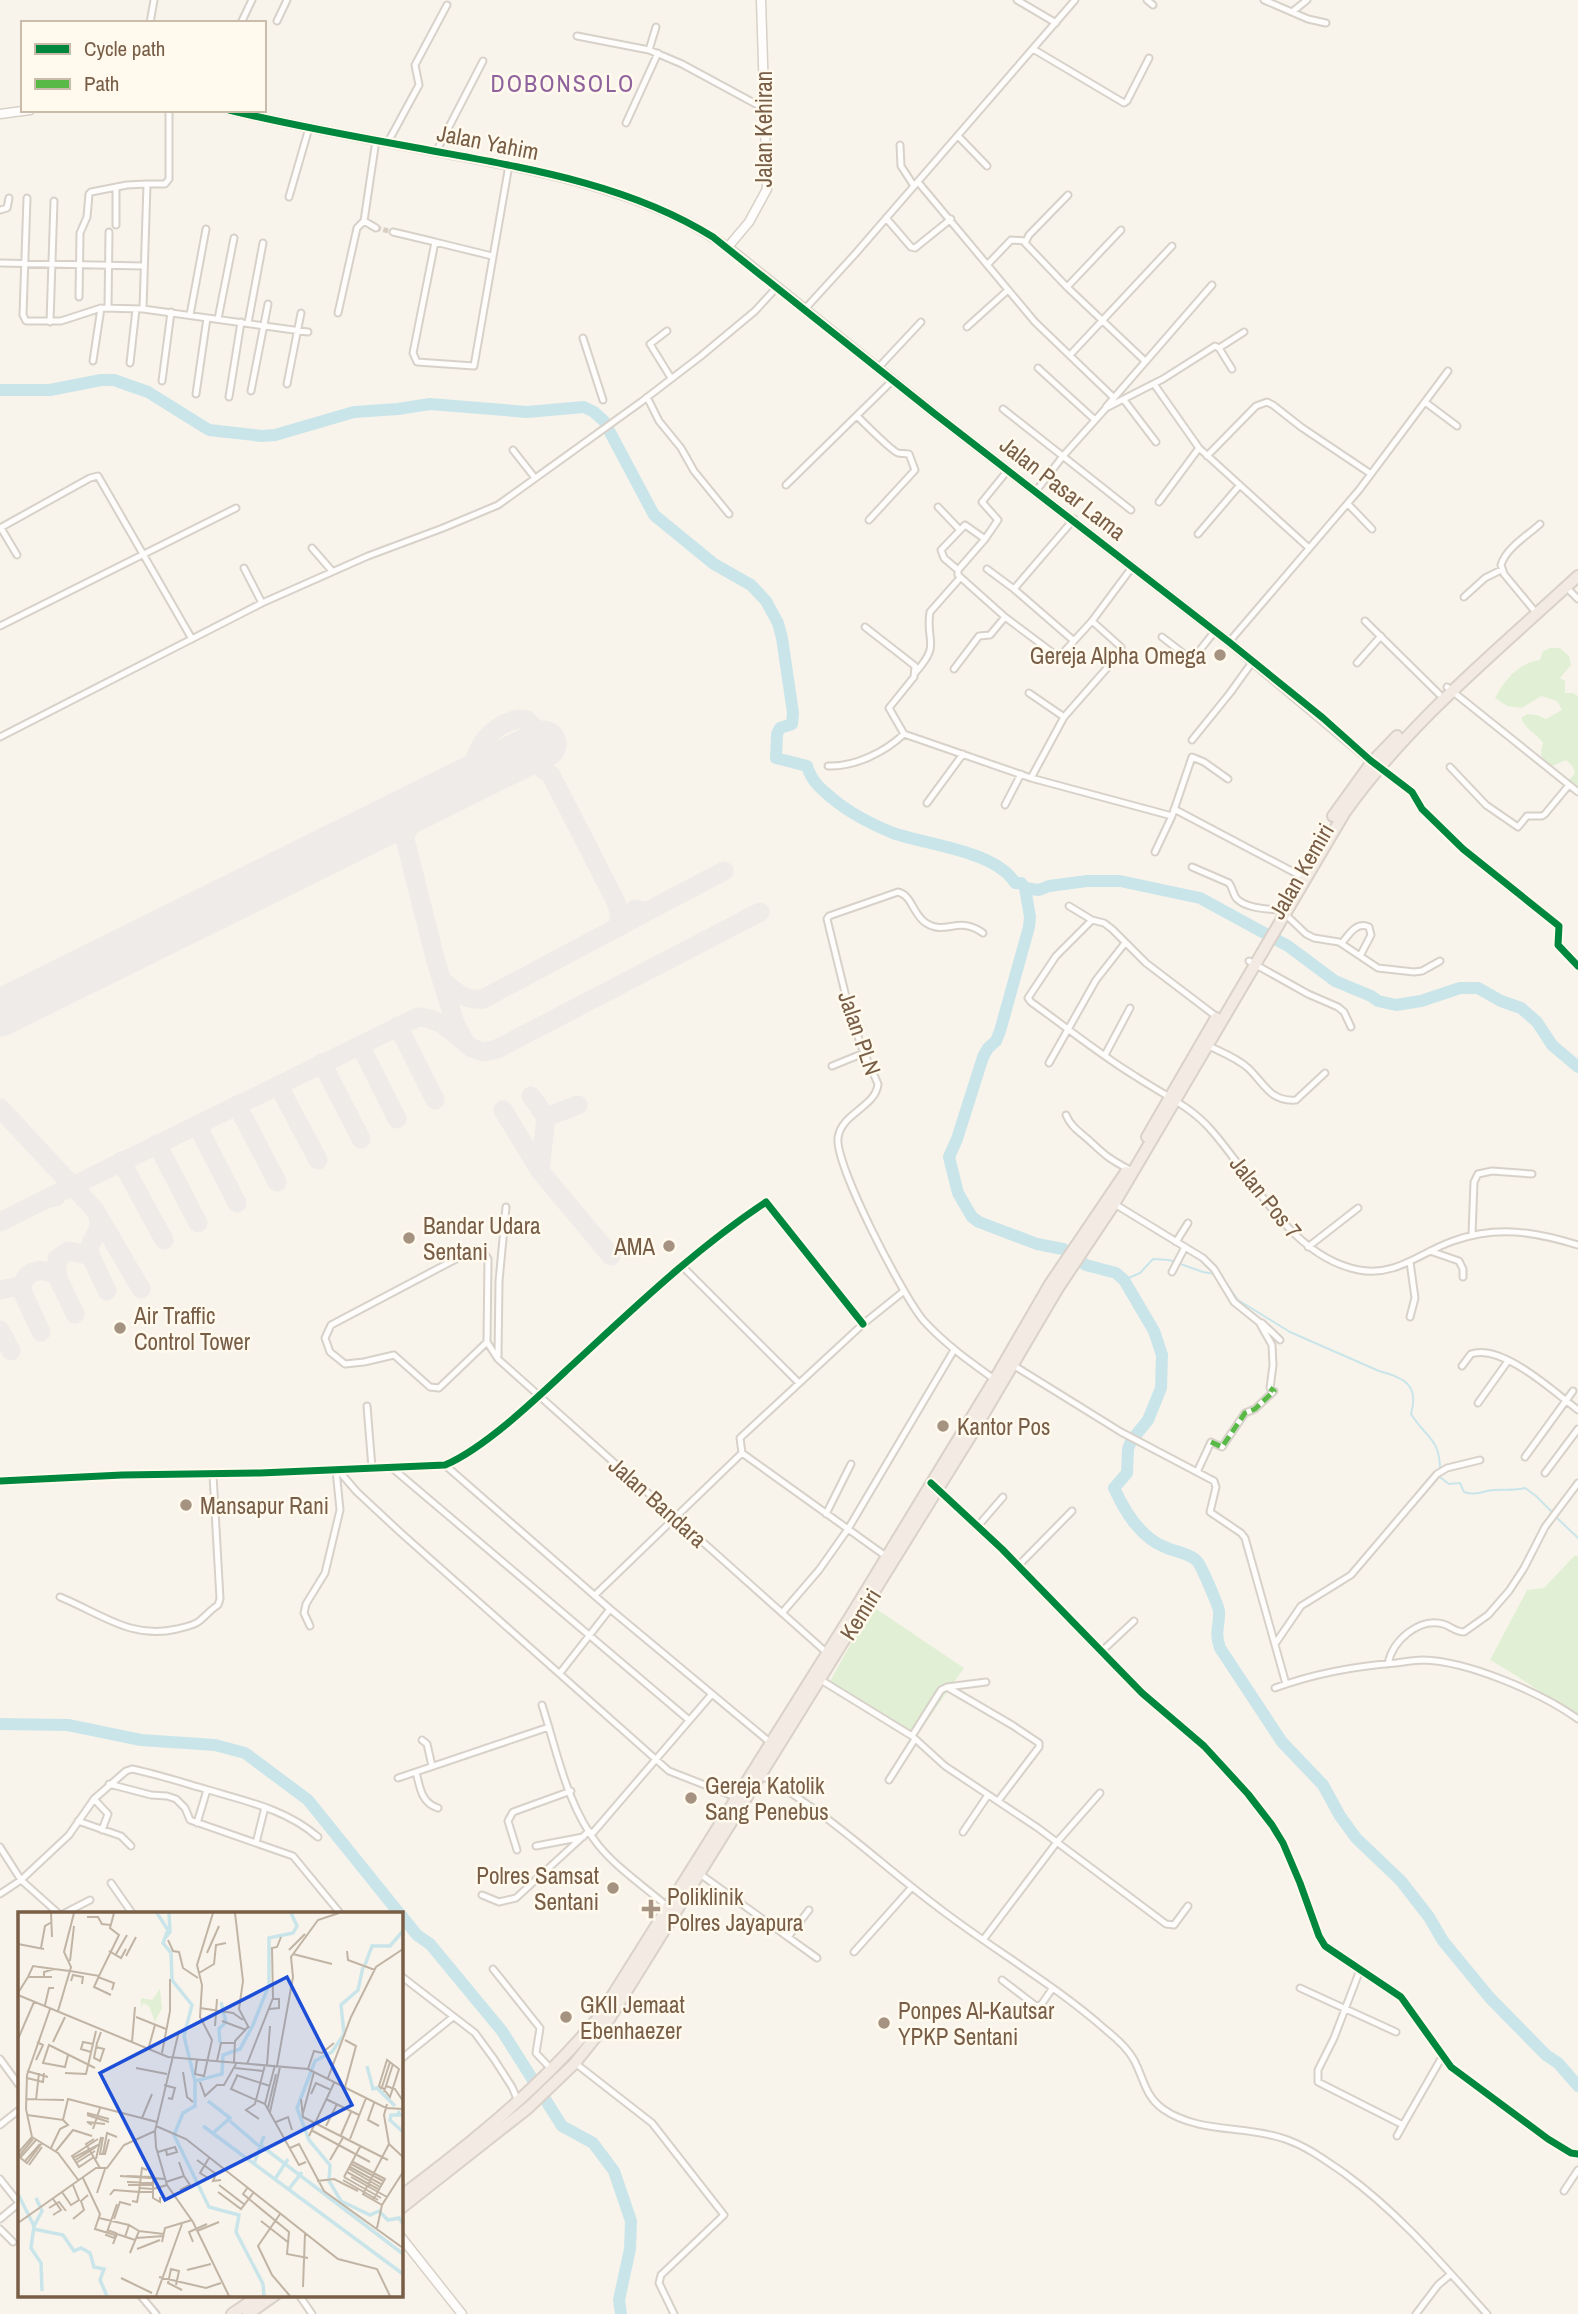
<svg xmlns="http://www.w3.org/2000/svg" width="1578" height="2314" viewBox="0 0 1578 2314" font-family="'Archivo Narrow',sans-serif">
<rect width="100%" height="100%" fill="#f8f4eb"/>
<path fill="#e1f0d4" d="M1550,648H1560L1569,656L1571,665L1560,678L1565,681V693H1573L1578,696V789L1569,780L1575,773L1573,767L1566,760L1550,767C1541,760 1539,754 1543,743C1536,733 1526,730 1521,718L1527,714L1537,715L1546,719L1562,710L1557,701L1541,696L1522,708L1507,706L1495,698C1504,681 1519,662 1540,660L1543,651Z
M1575,1555L1578,1557V1717C1548,1698 1521,1677 1490,1660L1527,1590L1544,1588Z
M872,1606L964,1668L917,1735L829,1683Z"/>
<g fill="none" stroke-linecap="round" stroke-linejoin="round">
<path stroke="#cae5ea" stroke-width="2" d="M1221,1276L1238,1300L1290,1332L1379,1371C1406,1378 1419,1386 1411,1414C1426,1438 1440,1438 1440,1470
M1124,1280L1140,1273L1153,1259L1169,1260L1203,1272L1215,1274
M1437,1475L1449,1484L1460,1483L1464,1492C1475,1496 1483,1491 1494,1490C1505,1489 1513,1491 1525,1488L1536,1496L1553,1513
M1556,1517L1578,1538"/>
<path stroke="#cae5ea" stroke-width="12" d="M0,390H50L101,380H114L148,392L209,430L262,436L275,435L354,412L398,409L430,404L527,412L584,407L594,412L604,421L654,515L714,564L751,585L766,601L778,623L782,638L793,713L792,724L780,728L777,734L776,758L807,766C812,782 820,788 833,799C851,814 871,824 893,833C927,845 996,851 1015,883H1021L1025,888L1030,917L1029,927L1000,1031L996,1041L988,1048L983,1057L957,1139L949,1157L958,1193L972,1217L979,1222L1037,1244L1063,1249L1086,1265L1116,1273L1124,1280L1154,1331L1162,1355L1161,1388L1148,1420L1131,1441L1128,1449L1127,1473L1114,1488C1125,1512 1141,1539 1167,1548C1176,1552 1189,1553 1197,1561C1201,1565 1218,1605 1219,1611C1220,1626 1214,1631 1220,1648L1282,1742L1323,1785L1340,1816L1356,1838L1401,1881L1429,1917L1443,1941L1490,1998L1546,2055L1558,2063L1578,2086
M1025,888L1039,890L1049,886L1087,881H1120L1200,898L1288,946L1335,981L1371,996L1378,1001L1396,1005L1421,1001L1460,988H1478L1501,1001L1521,1008L1537,1022L1552,1045L1578,1067
M0,1724L68,1725L141,1740L215,1745L245,1753L308,1800L399,1913
M401,1915L417,1935L430,1944L502,2031L562,2126L593,2143L614,2171L631,2221L630,2249L619,2300L621,2314"/>
<path stroke="#eeebe8" stroke-width="19" d="M508,761L535,764L551,775L615,900L619,911V927
M466,782C477,755 478,737 506,723C514,720 518,718 527,720L534,728L542,744
M424,803L411,818L405,839L435,958L455,1023L466,1044L472,1048L484,1052L497,1049L760,912
M377,826C391,825 397,829 405,839
M635,909L646,912L724,871
M442,980C455,992 465,1001 483,999L646,912
M398,1026L435,1100
M360,1045L397,1119
M322,1063L361,1139
M278,1085L318,1160
M531,1096L546,1117L578,1105
M237,1105L277,1182
M0,1108L95,1210L141,1289
M503,1110L540,1171L611,1256
M197,1125L237,1203
M157,1144L198,1223
M121,1161L164,1240
M540,1171L546,1117
M46,1199L418,1017C434,1017 447,1027 459,1038
M98,1215L99,1227L88,1250L107,1291
M0,1222L46,1199L56,1197
M0,1290L14,1287L21,1289
M75,1314L57,1276V1259L68,1251L88,1255
M0,1330L11,1351
M41,1332L21,1289C25,1270 41,1266 57,1276"/>
<path stroke="#eeebe8" stroke-width="47" d="M0,1013L543,744"/>
<path stroke="#d8cec2" stroke-width="5" stroke-dasharray="5 2.5" stroke-linecap="butt" d="M376,228L393,232"/>
<defs>
<path id="street" d="M1017,0L1056,23
M1147,0L1153,5
M1264,0L1308,19L1326,23
M1292,12L1307,0
M277,21L287,0
M150,23L154,0
M241,23L252,0
M577,36L649,50L682,64L765,109
M1033,49L1124,103L1127,101L1149,58
M649,50L656,27
M169,110V179L165,184H147L143,309L308,332
M626,123L658,53
M958,136L987,166
M388,142L419,85L415,65L447,5
M900,145L901,166L914,186
M436,152L483,61
M918,182L1035,322L1113,397
M1068,195L1029,235L1025,243L1067,287L1145,361
M289,197L309,128
M27,198L23,315L26,321H61L101,308L143,309
M0,210L7,208L9,198
M886,218L911,247L915,248L951,219
M116,225V187
M376,228L364,221L376,140
M393,232L435,242
M492,256L435,242L413,353L417,362L474,366L509,165
M0,263L143,266
M988,264L1011,240L1025,241
M1067,287L1121,230
M79,297L80,233L87,217L89,194L91,192L127,185L147,184
M108,308L109,232
M804,310L856,253L1075,0
M338,313L357,228L364,221
M190,315L206,229
M218,319L234,238
M50,322L54,201
M248,323L263,243
M967,327L1008,290
M667,331L650,344L671,378
M583,338L603,400
M1219,348L1244,332
M1070,355L1172,246
M93,361L101,308
M130,363L136,309
M878,368L921,322
M1038,368L1095,420
M162,381L171,312
M287,384L301,313
M1154,384L1199,448L1309,548
M251,391L268,304
M196,394L207,318
M229,397L241,322
M647,397L659,421L681,448L694,471L729,514
M1124,400L1156,442
M1425,402L1457,426
M1106,407L1212,285
M1003,409L1131,510
M857,416C863,422 892,451 898,453C901,454 905,453 909,454L915,470L869,520
M513,450L535,478
M1207,456L1256,406L1267,402L1273,405L1301,427L1371,474
M786,485L893,380
M1036,491L1063,456L1106,408L1163,379L1215,346L1219,348L1232,369
M1159,502L1199,448
M1348,504L1372,529
M938,507L959,529
M0,528L90,478L98,476L192,639
M1,528L17,555
M1198,534L1239,486
M985,539L958,570V575L1005,617L1057,656L1062,654L1092,621L1133,566
M312,548L332,571
M244,568L262,603
M987,569L1014,589L1074,641
M958,570L944,558L941,550L965,525L985,539L998,520L982,502L1008,470
M1566,587L1578,599
M1014,589L1074,519
M1464,597L1485,578L1501,570
M1533,609L1504,574L1501,565C1506,548 1527,536 1540,524
M1365,621L1439,694
M0,626L236,508
M865,627L915,666L914,677L889,708L904,734
M1162,637L1192,660L1215,631
M1229,642L1359,490L1448,371
M1357,663L1381,636
M954,669L979,636L990,635L1005,617
M915,673C942,643 925,643 930,612L960,578
M1447,687L1578,792
M1029,693L1064,717
M0,737L262,603L368,556L443,528L498,505L641,402L701,356L755,311L777,287
M1192,740L1230,693L1253,661
M828,766C855,767 885,752 904,734L1031,778L1172,816
M1450,767L1486,805L1518,827L1527,816H1542L1545,814L1569,785
M1381,768L1412,792L1422,809L1463,849L1559,926L1558,945L1578,966
M1031,778L1064,717L1122,651L1121,647L1092,621
M927,803L963,754
M1005,805L1021,774
M1174,809L1299,875
M1155,852L1172,816L1192,757L1204,762L1228,779
M1192,867L1229,883C1233,888 1233,895 1237,899C1246,908 1266,909 1278,910
M1069,906L1092,920
M1284,913L1306,934L1314,938L1339,942L1378,968L1414,972L1422,971L1440,961
M983,933C958,915 946,936 926,923C913,915 912,895 898,892L829,916L827,919L850,1013L862,1048L878,1084C876,1107 841,1113 838,1138C835,1166 904,1298 924,1321C945,1344 969,1361 994,1379
M1342,943C1349,934 1357,921 1369,927L1371,935L1360,956
M1249,961L1308,994L1338,1007L1344,1012L1351,1027
M1217,1017L1146,963L1112,929L1104,923L1092,920L1056,956L1028,998L1031,1002C1066,1027 1099,1054 1135,1076C1162,1094 1191,1106 1212,1131C1255,1180 1291,1257 1359,1270C1396,1277 1421,1252 1453,1241C1498,1225 1535,1232 1578,1245
M1209,1046C1221,1052 1237,1058 1248,1068C1264,1083 1270,1102 1296,1100L1325,1073
M1105,1055L1130,1008
M1049,1063L1096,980L1125,943
M832,1066L864,1053
M1066,1115C1072,1129 1082,1133 1092,1143C1107,1157 1110,1159 1128,1169
M1113,1203L1203,1258L1214,1269L1234,1302L1259,1322L1272,1345L1273,1365L1270,1388L1274,1391L1255,1409L1245,1413L1222,1447L1211,1442L1197,1472
M1472,1235L1474,1182L1478,1174L1492,1171L1532,1174
M1176,1242L1188,1223
M1308,1247L1358,1208
M475,1249L483,1251L488,1259L487,1342L439,1388L430,1387L394,1355L364,1362L345,1364L330,1352L325,1338L331,1325Z
M1430,1251L1459,1261L1463,1269V1277
M682,1266L799,1383
M1172,1272L1185,1247
M1410,1317L1415,1298L1410,1262
M1262,1323L1280,1340
M487,1342L498,1359L827,1653
M498,1356L499,1281L506,1207
M1013,1365L1121,1432L1214,1481L1216,1487L1210,1512L1241,1533L1245,1538L1286,1684
M1462,1366L1471,1354C1502,1343 1554,1392 1578,1410
M1478,1403L1508,1361
M367,1406L372,1468
M1525,1457L1573,1391
M445,1465L610,1609L772,1744
M391,1467L689,1720
M338,1470L357,1492L401,1533L669,1771L738,1798
M1545,1473L1578,1429
M0,1481L122,1475L260,1473L445,1465C485,1448 538,1397 570,1367C633,1309 695,1249 766,1202L863,1324
M937,1488L1002,1549L1142,1693L1204,1746L1248,1794L1272,1825L1283,1843L1300,1883L1319,1936L1325,1946L1401,1997L1451,2067L1548,2139L1571,2153L1578,2154
M826,1514L851,1464
M978,1526L1003,1497
M887,1557L742,1453L740,1438L863,1324L904,1291
M1018,1566L1072,1511
M595,1595L742,1453
M60,1597C100,1613 131,1640 177,1629C184,1627 192,1626 198,1622C205,1617 210,1610 218,1605L220,1599L213,1475
M782,1613L819,1570L848,1529L954,1350
M310,1626L304,1613L306,1604L325,1573L340,1510L336,1470
M1275,1644L1301,1606L1351,1575L1437,1474L1447,1468L1480,1460
M1101,1652L1134,1621
M1388,1664C1392,1641 1419,1617 1443,1624C1451,1626 1455,1632 1464,1632L1488,1615L1509,1591L1524,1568L1545,1527L1578,1483
M560,1673L610,1609
M821,1680L912,1736L945,1766L1038,1828L1166,1924L1174,1925L1188,1906
M947,1687L1012,1725L1039,1743V1747L998,1801
M1275,1688C1313,1674 1356,1666 1396,1663C1405,1662 1414,1660 1423,1660C1468,1661 1542,1693 1578,1719
M542,1705C557,1751 567,1807 599,1846C618,1869 645,1887 668,1907
M912,1736L941,1690L947,1687L986,1682
M422,1740L427,1744L432,1766
M416,1772C420,1787 421,1803 438,1808
M762,1776C825,1810 878,1862 935,1905C990,1948 1053,1983 1106,2030C1116,2038 1128,2049 1134,2060C1144,2079 1145,2096 1163,2109C1199,2134 1246,2125 1285,2139C1308,2147 1325,2160 1344,2173C1399,2213 1442,2264 1487,2314
M398,1778L549,1727
M889,1780L915,1739
M109,1784L151,1795L167,1796L176,1799L185,1808L190,1820L293,1856L340,1913
M94,1799L108,1814L102,1830
M78,1821L121,1836L131,1846
M197,1823L207,1790
M963,1832L988,1795
M591,1835L712,1694
M256,1843L265,1807
M536,1846L583,1837
M0,1847L21,1880L58,1913
M517,1850L508,1821L513,1812L571,1791
M700,1874L817,1958
M111,1883L132,1913
M0,1894L21,1880L69,1835L94,1799L126,1771L132,1769C156,1774 181,1782 205,1789C245,1801 286,1809 318,1837
M482,1895L499,1902L516,1898L589,1831
M65,1913L90,1900
M788,1937L809,1910
M983,1940L1057,1842L1100,1793
M854,1952L912,1887
M493,1969L540,2028L536,2053L552,2070
M1360,1970L1334,2038L1318,2070V2082L1403,2125L1442,2057
M401,1976L475,2033L494,2059L512,2087L518,2101
M1002,1980L1036,2006L1041,2005L1052,1989
M1300,1988L1396,2032
M0,2059L19,2085
M401,2059L453,2017
M575,2063L652,2123L724,2215L661,2275L659,2283L674,2314
M0,2125L19,2110
M1397,2136L1403,2125
M0,2179L19,2203
M1564,2191L1578,2170
M0,2219L19,2203
M0,2229L13,2242
M140,2295L156,2314
M299,2295L312,2314
M1416,2314L1438,2285L1451,2274"/>
<path id="secondary" d="M229,110C298,127 368,139 437,152C521,167 606,183 683,220C699,228 713,238 728,247L935,414L1229,642L1376,765
M0,114L30,110
M728,247L749,222L767,189L761,0
M401,2237L462,2314"/>
<path id="highway" d="M1333,816L1372,762L1397,736
M1147,1137L1216,1018
M401,2196C473,2142 541,2087 599,2017L855,1609L995,1379L1050,1284L1126,1172
M401,2208L528,2108L575,2063L606,2024L973,1432L1058,1288L1114,1204L1345,812C1410,721 1497,651 1578,576
M232,2314L260,2295
M248,2314L275,2295"/>
</defs>
<use href="#street" stroke="#d7d1c9" stroke-width="9"/>
<use href="#secondary" stroke="#d8d1c8" stroke-width="11"/>
<use href="#highway" stroke="#dad1c8" stroke-width="14"/>
<use href="#street" stroke="#fefdfc" stroke-width="5"/>
<use href="#secondary" stroke="#fefdfc" stroke-width="8"/>
<use href="#highway" stroke="#f2eae3" stroke-width="10"/>
<path stroke="#58b947" stroke-width="5" stroke-dasharray="10 5" stroke-linecap="butt" d="M1211,1442L1222,1447L1245,1413L1255,1409L1274,1391L1270,1388"/>
<defs>
<path id="cycleway" d="M229,110C298,127 369,139 439,152C532,169 632,186 713,237L935,414L1229,642L1323,718L1370,760L1412,792L1422,809L1463,849L1559,926L1558,945L1578,966
M0,1481L122,1475L260,1473L445,1465C485,1448 538,1397 570,1367C633,1309 695,1249 766,1202L863,1324
M931,1483L1002,1549L1142,1693L1204,1746L1248,1794L1272,1825L1283,1843L1300,1883L1319,1936L1325,1946L1401,1997L1451,2067L1548,2139L1571,2153L1578,2154"/>
</defs>
<use href="#cycleway" stroke="#fffaed" stroke-width="11"/>
<use href="#cycleway" stroke="#00873e" stroke-width="7"/>
</g>
<g fill="#a59280" stroke="#fffaed" stroke-width="2.5">
<circle cx="1220" cy="655" r="7"/>
<circle cx="409" cy="1238" r="7"/>
<circle cx="669" cy="1246" r="7"/>
<circle cx="120" cy="1328" r="7"/>
<circle cx="943" cy="1426" r="7"/>
<circle cx="186" cy="1505" r="7"/>
<circle cx="691" cy="1798" r="7"/>
<circle cx="613" cy="1888" r="7"/>
<path d="M647.5 1898.5h7v7h7v7h-7v7h-7v-7h-7v-7h7z"/>
<circle cx="566" cy="2017" r="7"/>
<circle cx="884" cy="2023" r="7"/>
</g>
<g text-anchor="middle" dominant-baseline="central" stroke-width="5" stroke-linejoin="round" paint-order="stroke">
<g font-size="23" fill="#795e47" stroke="#fffaed">
<text transform="translate(763 129) rotate(-90)">Jalan Kehiran</text>
<text transform="translate(488 142) rotate(11)">Jalan Yahim</text>
<text transform="translate(1063 488) rotate(38)">Jalan Pasar Lama</text>
<text transform="translate(1301 871) rotate(-60)">Jalan Kemiri</text>
<text transform="translate(860 1033) rotate(71)">Jalan PLN</text>
<text transform="translate(1266 1197) rotate(51)">Jalan Pos 7</text>
<text transform="translate(658 1502) rotate(42)">Jalan Bandara</text>
<text transform="translate(860 1614) rotate(-58)">Kemiri</text>
</g>
<g font-size="23" fill="#795e47" stroke="#fffaed" text-anchor="start">
<text x="1206" y="655" text-anchor="end">Gereja Alpha Omega</text>
<text x="423" y="1225">Bandar Udara<tspan x="423" dy="26">Sentani</tspan></text>
<text x="655" y="1246" text-anchor="end">AMA</text>
<text x="134" y="1315">Air Traffic<tspan x="134" dy="26">Control Tower</tspan></text>
<text x="957" y="1426">Kantor Pos</text>
<text x="200" y="1505">Mansapur Rani</text>
<text x="705" y="1785">Gereja Katolik<tspan x="705" dy="26">Sang Penebus</tspan></text>
<text x="599" y="1875" text-anchor="end">Polres Samsat<tspan x="599" dy="26">Sentani</tspan></text>
<text x="667" y="1896">Poliklinik<tspan x="667" dy="26">Polres Jayapura</tspan></text>
<text x="580" y="2004">GKII Jemaat<tspan x="580" dy="26">Ebenhaezer</tspan></text>
<text x="898" y="2010">Ponpes Al-Kautsar<tspan x="898" dy="26">YPKP Sentani</tspan></text>
</g>
<g font-size="24" letter-spacing="2" fill="#8f629d" stroke="#fffaed">
<text x="563" y="83">DOBONSOLO</text>
</g>
</g>
<g transform="translate(18 1912)">
<rect width="385" height="385" fill="#f8f4eb"/>
<path d="M142,77L144,96L137,110L131,94L125,91L123,96V86L134,88Z" fill="#e1f0d4"/>
<path fill="none" stroke="#cae5ea" stroke-width="3.5" d="M139,1L150,18L145,31L153,41L154,68L174,93L166,124L177,169M148,25L152,20L151,1M347,53L354,34H372L385,19M345,55L340,78L323,93L326,122L314,140L297,149L279,196L291,228L312,253L311,269L323,289L352,303L361,299L370,308L381,306L385,312M202,131L201,117L208,110L203,90M349,154L355,177L359,176L377,194M190,189L212,206L195,221M380,199L382,203H373L372,208L385,220M212,209L241,234M185,214L385,362M241,232L385,342M236,252L246,224M257,267L270,247M271,277L284,260M0,282L16,314L13,336L23,351L24,379M16,314L24,299L18,286M16,317L45,323L56,339L63,336L72,341L76,355L86,357L82,368L89,384M246,384L245,372L218,320L221,303L191,295L156,223L165,201L177,194V169L204,162L205,143L222,137L235,113L251,73V26L275,21L279,14L273,1"/>
<path fill="none" stroke="#c1b4a4" stroke-width="2" d="M33,1L34,25M217,1L225,69L221,97L231,116M69,5H80L84,12L93,13M150,28L155,39L161,40L165,56L180,66M0,32L26,37M23,36L27,14L34,10M271,38L287,22M91,39L103,46L108,37M329,39L330,48L357,58M189,41L201,14M98,42L109,23M275,42L314,52M108,44L118,25M52,49L56,14M52,59L81,64L101,23L92,16L96,1M181,61L196,52L198,33L208,31M81,64L76,75L93,83M10,65L15,54L36,57M80,65L96,71L94,78M26,66V60L36,57L52,59M53,69L55,63L65,65L64,72M0,81L10,65H34M0,83L150,145L290,157L368,196L385,197M27,93L31,76H36M182,96L215,101L225,108M251,97L261,96V87H254M40,99L53,55L46,40L56,1M118,105L148,117M204,109L228,118M197,114L199,87M161,119L137,219L138,235L149,273L175,310L211,384M0,127L16,90M35,130L47,105M114,130L117,95M78,135L86,137L82,149L76,146L79,131L83,120M130,138L137,113M73,140L63,137L65,130L75,132M144,141L152,99V67M50,143L47,155L25,151L31,133L77,156M18,148L25,133L19,130M179,148L177,162L186,164L194,128L182,105L184,73L179,53L195,1M199,149L203,131H217M216,150L217,129L230,115M229,152L255,86L254,36L259,35L263,25M249,153L252,114M259,154L275,65L273,45L300,8L321,1M118,156L149,162M217,156L245,159M290,157L296,139L304,141L316,131M9,159L30,165M165,160L169,185L175,190M47,161L68,162L78,119M218,163L252,174M219,164L213,177L247,192L281,253L288,250M9,166L25,170L26,161M310,166L333,105L358,55L385,37M182,170L187,184L199,173H206L218,152M146,173L157,176L154,187L150,186M368,174L377,177L385,189M327,175L338,134L327,128M364,177L361,174L369,148L381,157L372,185L364,175L372,150M366,180L375,152M293,182L298,171L313,178M8,187L46,188M283,187L285,205L370,248M308,187L341,203M18,188L21,161M356,191L350,208L361,214M247,192L257,153M369,192L366,203L371,232L385,245M250,196L258,162M252,200L262,155M69,201L91,207M285,201L296,160M9,203L45,208L50,187L139,210M69,203L91,210M124,206L134,182M241,207L228,198L237,192L247,153M258,210L270,205L274,218M74,213L69,210L87,212M138,214L168,227L320,347L359,357L372,384M308,214L319,192M75,217L82,196M293,218L352,250M323,223L333,200M291,224L316,171M14,225L8,197L9,163L32,97M14,225L40,241L61,269M85,225L82,242H87L91,227M76,227L68,232L82,256M332,227L348,186M33,236L42,217L50,213L45,208M272,236L281,232L306,279L385,336M38,239L55,218L74,224M140,240L157,235L159,240L149,243L148,238M0,241L14,225M85,242L89,221L99,225M0,244L9,251L24,231M1,244L15,227M76,245L61,255L54,244L80,227M2,246L18,228M55,246L82,232M78,247L83,225M179,248L198,262L195,269L203,268M312,248L326,224M7,249L22,232M56,249L78,235M335,250L367,267L355,288M58,251L77,239M333,252L365,269M11,253L24,235M332,255L363,272M331,257L362,275M129,258L124,256L121,280H135M329,260L360,277M102,264L147,267M109,264L135,265V277L121,276M326,265L363,286M326,265L343,233M333,265L369,285M65,266L82,302L77,317L97,323M190,266L182,261L191,246M325,268L360,288M299,269L316,267L340,279M109,270L135,271M148,270L166,264L161,250M110,273H135M201,273L227,293M230,275L225,282L271,320L269,342L290,346M162,278L172,273L166,264M44,280L53,293L61,288L55,273M200,280L223,297L236,280M79,281L87,257M92,283L96,278L121,280L119,290L114,289M142,285V290L135,286V277L149,273M35,287L43,298L35,303M364,293L345,282L371,232M31,296L41,290L48,299M262,302L240,334L254,363L272,384M81,306L111,313M55,307L66,298L63,289L70,283M96,307L102,290L113,293M243,309L271,331M0,311L78,256H89L106,233L137,219M359,316L364,293L385,260M89,318L98,321L96,326L88,323L94,306L99,292M179,319L201,310M107,325L111,313L121,319M118,326L146,324M144,330L147,316L174,308M175,330L171,320L189,312M95,332L99,322L117,328M119,337L142,328M112,341L121,319L146,322M169,358L193,352M141,365L188,376L203,371M103,366L134,381M158,373L161,359L153,357L150,371L164,378M285,375L287,321M138,384L164,312"/>
<path fill="#1d4ed8" fill-opacity="0.15" stroke="#1d4ed8" stroke-width="3.5" d="M269,65L334,193L147,288L82,161Z"/>
<rect width="385" height="385" fill="none" stroke="#795e47" stroke-width="3.5"/>
</g>
<rect x="21" y="21" width="245" height="91" fill="#fffaed" stroke="#c9bcab" stroke-width="2"/>
<rect x="35" y="44" width="35" height="10" fill="#00873e" stroke="#c9bcab" stroke-width="2"/>
<text x="84" y="56" font-size="21" fill="#795e47">Cycle path</text>
<rect x="35" y="79" width="35" height="10" fill="#58b947" stroke="#c9bcab" stroke-width="2"/>
<text x="84" y="91" font-size="21" fill="#795e47">Path</text>
</svg>
